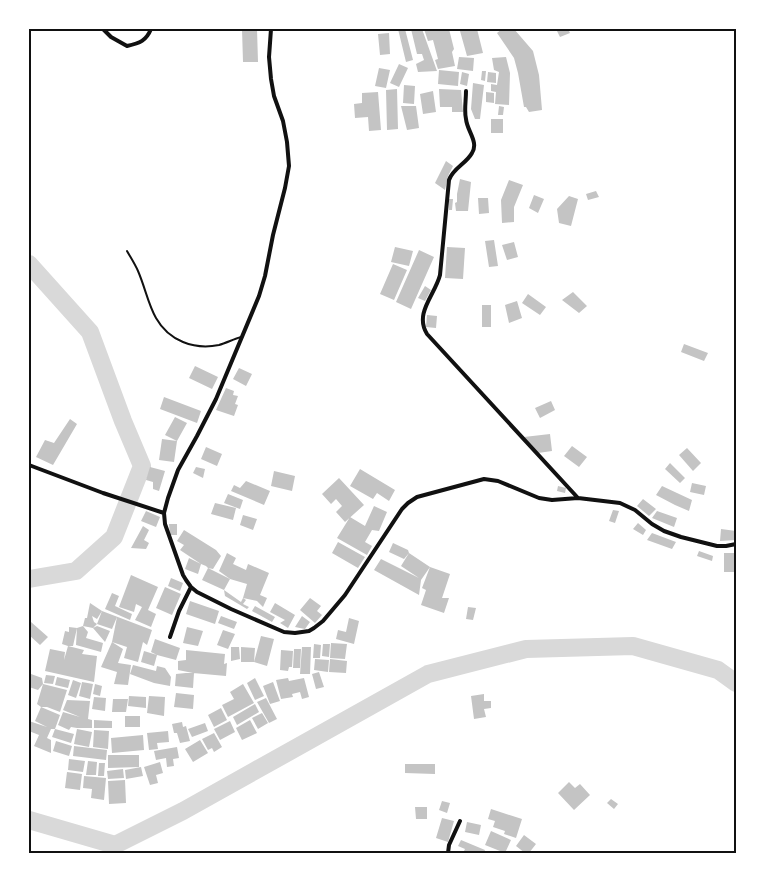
<svg xmlns="http://www.w3.org/2000/svg" width="765" height="882" viewBox="0 0 765 882" font-family="Ubuntu,sans-serif">
<rect width="100%" height="100%" fill="#fff"/>
<g fill="none" stroke-linecap="round" stroke-linejoin="round">
<path stroke="#d9d9d9" stroke-width="18" d="M29,264L90,332L123,421L142,466L114,537L76,571L29,579
M29,820L115,845L183,811L428,674L526,649L633,646L718,670L736,683"/>
</g>
<path fill="#c4c4c4" d="M242,29H257L258,62H243Z
M398,29H405L413,60L406,62Z
M411,29H422L437,71L418,72L416,64L424,60L422,54H417Z
M424,29H449L454,49L452,52L455,66L438,69L435,60L438,59L433,40L428,41Z
M466,29H477L483,53L467,56L460,31Z
M502,29H514L533,51L539,75L542,110L529,112L526,107H524L518,73L514,58L497,33Z
M556,29H568L570,33L560,37Z
M389,33L390,54L380,55L378,34Z
M459,57L474,58L473,71L457,69Z
M506,57L510,73L509,105L495,104L496,92L491,91V84L497,85L499,72L494,70L492,58Z
M399,64L408,68L399,87L390,83Z
M379,68L390,70L386,88L375,86Z
M439,70L459,72L458,86L438,84Z
M482,71H486L485,81L481,80Z
M462,72L469,74L467,86L460,84Z
M488,72L496,73V83L487,82Z
M473,83L484,85L480,119H475L471,109Z
M404,85L415,86L414,104L403,103Z
M397,89L398,129L387,130L386,90Z
M439,89L461,90L463,112H452V107H440Z
M433,91L436,112L423,114L420,94Z
M378,92L381,130L369,131L368,117L355,118L354,104L362,103V93Z
M486,92L494,93V103L486,102Z
M401,106H416L419,128L407,130Z
M499,106L504,107L503,115H498Z
M491,119H503V133H491Z
M446,161L453,166L448,176L445,190L435,183Z
M460,179L471,182L468,211H456L455,203L457,202V194Z
M509,180L523,185L514,207V222L502,223L501,200Z
M596,191L599,197L588,200L586,194Z
M534,195L544,199L538,213L529,208Z
M569,196L578,199L571,226L559,223L557,209Z
M478,198H488L489,213L479,214Z
M449,199H453L452,210H449Z
M494,240L498,266L489,267L485,241Z
M514,242L518,257L507,260L502,245Z
M395,247L413,251L409,266L391,262Z
M447,247L465,248L463,279L445,278Z
M419,250L434,257L411,309L396,302Z
M393,264L407,270L394,300L380,294Z
M425,286L431,290L425,301L418,298Z
M573,292L587,306L579,313L562,300Z
M528,294L546,307L540,315L522,303Z
M517,301L522,318L509,323L505,305Z
M482,305H491V327H482Z
M427,315L437,316L436,328L426,327Z
M684,344L708,353L704,361L681,352Z
M195,366L218,377L212,389L189,378Z
M239,368L252,374L246,386L233,379Z
M226,388L234,391L233,395L238,396L235,404L238,405L234,416L216,410Z
M164,397L201,411L197,423L160,409Z
M551,401L555,410L540,418L535,408Z
M175,417L187,423L177,441L165,435Z
M70,419L77,424L53,465L36,457L45,440L54,443Z
M550,434L552,451L538,453L524,437Z
M162,439L177,441L174,462L159,460Z
M572,446L587,457L579,467L564,456Z
M206,447L222,454L217,466L201,459Z
M687,448L701,463L693,471L679,455Z
M670,463L685,478L680,483L665,469Z
M150,467L165,471L159,491L153,489V482L146,480Z
M196,467L205,469L203,478L193,473Z
M360,469L395,490L389,501L377,493L373,499L350,486Z
M274,471L295,476L292,491L271,486Z
M339,478L364,505L345,522L336,512L342,506L336,499L331,504L322,494Z
M246,481L270,491L264,505L231,491L234,485L240,488Z
M692,483L706,486L704,495L690,492Z
M558,486L566,488L565,493L557,491Z
M662,486L692,500L689,511L675,505L656,495Z
M228,494L243,500L240,509L224,503Z
M643,499L656,509L649,516L637,506Z
M215,503L236,508L233,520L211,514Z
M374,506L387,512L379,531L372,530L365,542L372,546L367,555L337,538L350,517L365,526Z
M613,510L619,511L615,523L609,521Z
M146,511L160,517L156,527L141,521Z
M657,511L677,518L674,527L652,518Z
M243,515L257,519L253,530L240,525Z
M638,523L646,530L643,535L633,529Z
M169,524H177V535H170Z
M143,526L149,530L144,540L149,543L146,549L131,548Z
M721,529L736,531V540L720,541Z
M184,530L216,550L221,556L213,569L208,568L230,579L224,590L241,602L243,598L246,600L243,604L249,607L247,609L225,596L224,590L202,580L208,568L206,566L201,564L198,574L185,569L189,558L201,564L180,550L184,545L177,541Z
M652,533L676,542L672,549L647,540Z
M338,542L365,557L358,568L332,553Z
M393,543L408,550L409,553L430,567L421,580L419,595L374,570L381,559L419,578L401,566L409,553L404,559L389,552Z
M699,551L713,556L712,561L697,556Z
M227,553L236,558L233,564L246,570L248,564L269,573L260,595L267,598L263,607L257,601L243,598L247,584L230,579L219,571Z
M724,553H736V572H724Z
M430,567L450,574L442,598H449L444,613L421,605L426,590L422,588Z
M131,575L158,587L148,610L156,614L151,627L135,620L142,607L136,604L134,612L119,607Z
M171,578L183,583L180,591L168,586Z
M165,587L181,594L172,615L156,608Z
M112,593L119,596L115,606L132,614L130,620L105,609Z
M310,598L321,606L317,611L322,615L315,623L300,610Z
M190,601L219,611L215,624L186,614Z
M90,603L102,611L97,619L92,616L94,622L97,624L93,628L97,626L110,631L105,642L93,628L83,626L88,632L86,638L103,643L101,652L76,645L77,628L83,626L85,618H87Z
M275,603L295,615L288,628L280,623L285,620L270,612Z
M255,606L275,617L272,622L252,611Z
M468,607L476,608L473,620L466,619Z
M102,611L152,630L147,645L143,642L138,662L124,658L127,647L112,642L117,617L112,629L97,624Z
M221,616L237,622L234,629L218,623Z
M302,616L310,622L305,629L295,627Z
M349,618L359,621L354,644L336,639L338,630L346,632Z
M31,622L48,637L40,645L29,635V624Z
M69,627L77,628L73,646H68L84,650L82,654L97,656L94,682L45,671L50,649L65,652L64,660L68,646L62,644L65,631L69,632Z
M187,627L203,631L198,646L183,643Z
M223,630L235,634L228,649L217,645Z
M261,636L274,639L267,666L254,662H241V647L255,648L254,662Z
M155,639L180,648L176,660L157,655L151,652Z
M112,642L123,649L118,663L131,665L128,685L114,684L117,672L101,667Z
M331,643L347,644L345,659L330,658Z
M314,644L321,645L320,658H313Z
M323,644H330L329,657L322,656Z
M231,647H239L240,659L231,661Z
M302,647H311L310,674H300Z
M294,649H301L300,668H293Z
M186,650L225,654L224,664L227,663L226,676L193,673L178,670V661L186,660Z
M281,650L293,651L292,667H289L288,671L280,670Z
M144,651L157,655L154,666L141,662Z
M315,659L329,660L328,672L314,670Z
M330,659L347,661L346,673L329,672Z
M133,665L156,671L157,666L165,668L171,677L170,686L154,683L130,674Z
M319,672L324,687L316,689L312,674Z
M186,673H194L193,688L175,686L176,674Z
M31,674L42,678L43,684L38,690L29,687V681Z
M46,675L55,676L53,684L44,683Z
M57,677L70,680L68,688L55,685Z
M255,678L264,696L255,700L247,683Z
M288,678L289,681L304,678L309,697L302,699L300,692L292,694L293,697L281,699L276,680Z
M73,680L81,683L76,698L68,695Z
M82,682L93,684L90,699L79,696Z
M273,682L280,701L270,704L263,686Z
M43,684L67,690L60,712L47,707H41L60,715L55,729L74,734L71,743L52,737L55,729H51L47,738L51,740V753L34,746L39,735L29,731V721L47,727L35,721L41,707L37,704Z
M95,684L102,686L100,696L93,694Z
M243,684L254,703L228,717L222,705L234,699L230,692Z
M176,693L194,695L193,709L174,707Z
M484,694V701H491V708L484,709L486,717L474,719L471,696Z
M129,696L146,697V708L128,706Z
M149,696L165,697L164,716L147,713Z
M94,697L106,698L105,711L92,709Z
M266,698L277,719L269,723L257,702Z
M113,699H128L126,712H112Z
M67,700L90,701L88,719L92,720V728H77L71,727L69,730L58,725L63,712L80,717L63,710Z
M255,704L259,712L237,725L233,717Z
M221,708L227,720L214,727L208,715Z
M262,713L268,723L258,729L252,718Z
M125,716H140V727H125Z
M94,720L112,721V728H94Z
M250,720L257,733L242,740L236,728Z
M230,721L235,732L220,740L214,729Z
M182,722L183,727L186,726L190,741L180,743L177,733H174L172,724Z
M205,723L208,731L192,737L188,729Z
M77,729L92,732L89,747L74,744Z
M94,730L109,731L108,749L93,747Z
M168,731L169,742L157,743L158,749L149,750L147,733Z
M214,733L222,747L214,752L212,748L208,750L202,739Z
M143,735L144,750L112,753L111,738Z
M200,740L208,753L193,762L185,749Z
M56,741L72,746L69,756L53,751Z
M74,746L107,750L106,760L73,756Z
M177,747L179,758L173,759L174,766L167,767L166,758L156,760L154,751Z
M108,755H139V767L108,768Z
M69,759L85,761L83,772L68,770Z
M88,761L97,762L96,775H86Z
M160,762L163,773L156,775L158,783L150,785L144,767Z
M99,763H105L104,776H98Z
M405,764H435V774L405,773Z
M141,767L143,776L126,779L125,770Z
M123,769L124,778L108,779L107,771Z
M67,772L82,774L80,790L65,788Z
M84,776L106,778L104,800L91,798L92,789L83,788Z
M125,780L126,803L109,804L108,781Z
M569,782L575,788L580,784L590,795L574,810L558,793Z
M611,799L618,804L614,809L607,803Z
M442,801L450,803L447,813L439,810Z
M415,807H427V819H416Z
M491,809L522,819L516,838L504,834L505,831L493,827L495,821L488,819Z
M442,818L454,821L448,842L436,838Z
M467,822L481,825L479,835L465,832Z
M491,831L511,840L505,853L485,845Z
M524,835L536,844L529,853H525L516,846Z
M461,840L485,850L484,853H463L465,849L458,846Z"/>
<g fill="none" stroke-linecap="round" stroke-linejoin="round">
<path stroke="#111" stroke-width="2" d="M127,251C131,258 135,264 138,271C145,287 148,304 156,318C169,341 194,350 219,345C226,343 234,339 241,337"/>
<path stroke="#111" stroke-width="4" d="M103,29L111,37L127,46C140,43 146,41 151,29
M271,29L269,57L271,79L274,96L283,121L287,142L289,166L285,188L273,235L265,276L259,296L216,399L197,436L178,470L168,498L164,513L165,524L183,575L186,580L191,587L197,592L231,609L284,632L295,633L309,631L314,628L323,621L345,595L402,509L408,503L417,497L484,479L498,481L539,498L552,500L578,498L620,503L635,510L652,524L664,531L681,537L717,546H726L736,544
M466,91C466,101 464,111 466,119C467,131 479,142 472,153C466,164 453,168 449,180L440,275C435,295 414,313 427,334L578,498
M29,465L103,493L164,513
M170,637L179,611L191,587
M448,853L449,845L460,821"/>
</g>
<rect width="765" height="882" fill="none" stroke="#ffffff" stroke-width="60"/>
<rect x="30" y="30" width="705" height="822" fill="none" stroke="#111" stroke-width="2"/>
</svg>
